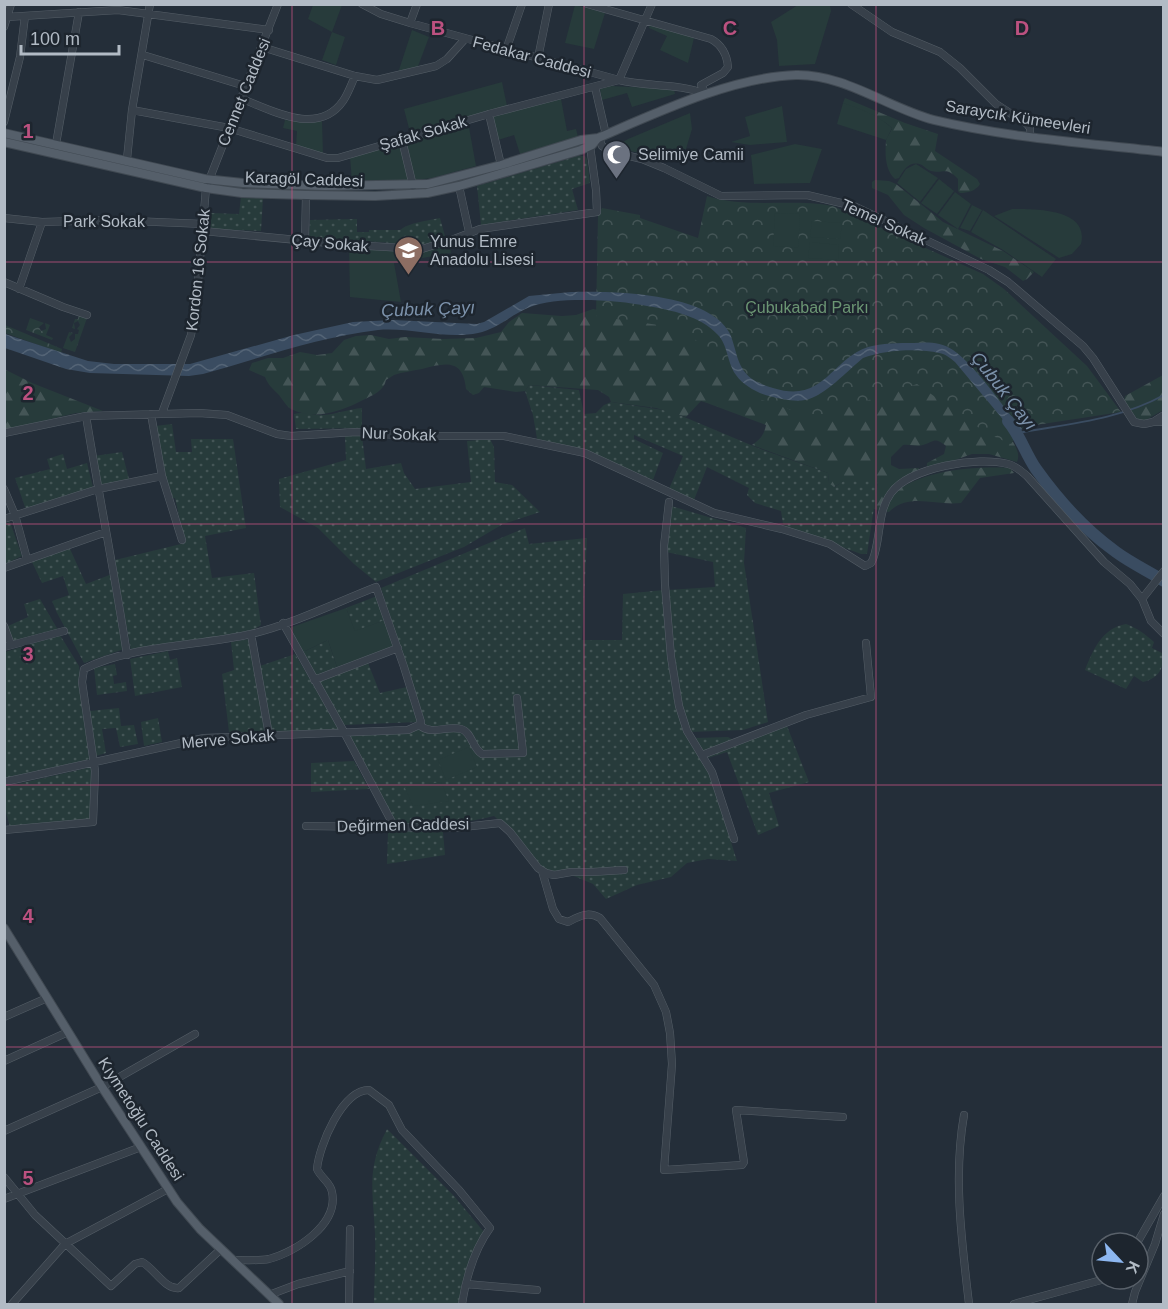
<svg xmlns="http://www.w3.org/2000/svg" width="1168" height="1309" viewBox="0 0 1168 1309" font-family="Helvetica,sans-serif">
<defs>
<pattern id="grass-dots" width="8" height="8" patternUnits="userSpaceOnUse" patternTransform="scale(1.5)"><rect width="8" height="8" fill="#273b3b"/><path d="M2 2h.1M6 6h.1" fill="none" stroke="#445556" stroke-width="1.8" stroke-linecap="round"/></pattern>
<pattern id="forest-firs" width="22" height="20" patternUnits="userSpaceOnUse" patternTransform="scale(1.5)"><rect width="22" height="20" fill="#273b3b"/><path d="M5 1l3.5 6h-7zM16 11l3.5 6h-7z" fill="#445556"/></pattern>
<pattern id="park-crowns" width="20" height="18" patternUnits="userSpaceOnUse" patternTransform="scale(1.5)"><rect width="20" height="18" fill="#273b3b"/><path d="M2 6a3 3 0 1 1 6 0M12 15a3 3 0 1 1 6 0" fill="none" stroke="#445556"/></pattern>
<pattern id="water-waves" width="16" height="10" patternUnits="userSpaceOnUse" patternTransform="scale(1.5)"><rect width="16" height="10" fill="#3a4c61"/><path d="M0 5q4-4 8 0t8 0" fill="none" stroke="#546476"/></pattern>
</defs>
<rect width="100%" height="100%" fill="#242e39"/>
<path fill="url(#grass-dots)" d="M578,156H585L587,159L590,183L572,189L578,210L481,225L477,186Z
M241,197L263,198L261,231L210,229L211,213L239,214Z
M440,218L445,236L434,242L419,245L310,237L309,236L310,220L357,219V232H369V230H400C410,222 427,221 440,218Z
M529,385L579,390L584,414L596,413L604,405L611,402L670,411L758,448L828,473L829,483L835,487L843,481H878L867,554H861L787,527L783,524L781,511L755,503L747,495L749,488L707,467L694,500L669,489L683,456L634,435V439L663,453L653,480L583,449L537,439L533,415L525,391Z
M362,408V428L296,429L294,414C304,411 313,416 323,415C337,414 349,409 362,408Z
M172,424L176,452H192L191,439H233L246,528L205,536L212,578L254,573L261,625L251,631L131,651L115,560L185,543L175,498L169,499L155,426Z
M345,436H362L366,469L401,463L404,473L415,489L471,482L467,441L490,439L494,447L495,482L512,485L540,512L503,524L464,547L376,582L354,564L318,528L280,507L279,479L346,460Z
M122,452L129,479L100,485L94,456Z
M63,454L67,469L87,463L93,487L26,510L15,478L50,469L47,459Z
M671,506L746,528L744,563L768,722L743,730L690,732C673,691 670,635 667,590L715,587L713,562L666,552Z
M10,522L22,556L5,564L4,524Z
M525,528L529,544L587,538L582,640H622L623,594L664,590L681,722L707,765L737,861L708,859L687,863L671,877L637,885L606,899L593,884L569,874L552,872L544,869L508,828L494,816C469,822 417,832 394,822L348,734L408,732L417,730L424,724L381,588Z
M70,549L86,584L112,574L124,649L84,663L57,613L52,601L69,595L63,576L42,583L31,560Z
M377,596L385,620L355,632L346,608Z
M40,599L58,630L14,644L8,626L28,617L24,604Z
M1126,624C1137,628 1145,634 1154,642L1152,648L1164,654C1164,668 1158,679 1143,682L1134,676L1126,689L1085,670C1093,650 1102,628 1126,624Z
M60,635L79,666L90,759L5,781V652Z
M249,639L266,732H229L222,674L234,670L231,642Z
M328,640L337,667L316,677L301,653Z
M168,651L170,660L177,658L182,687L135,696L130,659Z
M295,654L339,729L271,733L260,666Z
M368,663L380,693L407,687L418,722L344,725L317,681Z
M115,664L117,675L113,676L114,684L126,682L127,691L97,695L94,668Z
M119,708L121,726L134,725L138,744L120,747L116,728L102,729L106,753L96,756L90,711Z
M158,718L162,742L144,746L141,722Z
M787,726L809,782L769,793L779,826L758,835L727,752L708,758L694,738L728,737L740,744Z
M354,761L369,789L311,792V763Z
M92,767L90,819L10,827L5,809L4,787Z
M388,831L443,832L445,855L387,864Z
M387,1129L454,1196L484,1232L478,1243L460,1304H374C374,1281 376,1257 375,1234C373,1191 366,1169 387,1129Z"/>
<path fill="url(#forest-firs)" d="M845,98L905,123L938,134L935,151L977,179L980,184C976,191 967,193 960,193L958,191V179C946,166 944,174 931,171C928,170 925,167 922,165C910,160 904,169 899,178L895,179C885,170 885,154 886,141C886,137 891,133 892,128L886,123L843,103Z
M875,180L889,181L896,184L943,222L1003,251L1034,272L1027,279L1023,281L1005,267L981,259L924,228L904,215L888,195L872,188V182Z
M593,309L890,365L1007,441L1013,442C1017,449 1020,455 1017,462L989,454H972L927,470V463L944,454L946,446C934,436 934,442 923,445C917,447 910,444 903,445L891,457V465L899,469L919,468L920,472L895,484L887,496H891C918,470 975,466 1010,468L1014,473L980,478L961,503C935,506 909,492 889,512L874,509L878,481H844L834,487L829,483L828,473L752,445C760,440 764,435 766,425L707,403L701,401L686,417L656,408L611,402L609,397L598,390L529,385L525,391L516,392L484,387L479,393L473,395L466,389C463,358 445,363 422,369C412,371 403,372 394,375L386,380C384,391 373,395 363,400C342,411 315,421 291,409C286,406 283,400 279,395C273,389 268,385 265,377L249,370L252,363L268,358H283L300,352L317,355L332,353L344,340L356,336L371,335L389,339L405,337L443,339L476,338L501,332L509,322L522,313L562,316L576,315Z
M4,369L32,383L103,411L76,413L5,430Z
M1163,375V410L1146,420H1138L1124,401L1125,396Z"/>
<path fill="url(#park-crowns)" d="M707,196C746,209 791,198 833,206L983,274L1004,289L1087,366L1121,412L1023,427L1011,444L986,433L917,384L815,418L744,394L686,329L596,316L598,215L602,208L640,215V218L698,238Z
M79,315L87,318L75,352L63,348L69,332L73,333L69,337L71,342L75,339V334H78L79,330L77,329L80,325L78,321L74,323L75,329L72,328L75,319H78Z
M30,318L44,323L39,327L41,331L46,329L45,323L50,325L46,335L53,338L52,340L26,330Z
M5,325L62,349L61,353L5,333Z"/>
<path fill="#273b3b" d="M313,5H342L332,32L345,37L336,65L322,60L332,32L308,19Z
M575,5L605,13L594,49L565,43Z
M825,5L830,6L831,11L815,64L779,66L777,40L771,22L798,5Z
M650,24L694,38L688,63L660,50L667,36L649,28Z
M412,30L429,37L417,69L398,73Z
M502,82L507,106L410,132L404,109Z
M611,86L674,89L675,94L632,107L627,93L602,100L600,89Z
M561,99L567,131L576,129L578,137L520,154L514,135L498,140L492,116Z
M843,103C861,109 878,115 892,128L886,140L837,124Z
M782,106L787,142L750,145L731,142L750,136L745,117Z
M690,113L692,129L686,149C669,150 641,157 625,149L623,142L628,139Z
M285,120L309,123L322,121L323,154L296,146L297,131L283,128Z
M468,122L476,166L432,178L415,180L404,141Z
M400,143L410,183H352L350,156Z
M795,144L822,149L810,183L754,184L751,155Z
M916,164L938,178L920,202L897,183L906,169Z
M939,179L954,191L937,214L921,203Z
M955,192L971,204L958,229L938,215Z
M972,205L982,210L970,231L960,228Z
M1012,209C1033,209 1090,208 1081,244L1072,254L1059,258L994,216Z
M983,210L1056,259L1042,277L1003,250L971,232Z
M775,213L800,214L798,248L773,246Z
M812,221L842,223L840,239L810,237Z
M810,242L839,245L838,260L808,258Z
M450,245L451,253L394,263L401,302L350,297L349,248L419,253Z
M346,608L355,631L385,620L394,646L337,667L328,640L301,653L289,628Z
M469,747L477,767L446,780L438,760Z
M441,782L449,801L413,806L405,788Z"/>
<path fill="url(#water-waves)" d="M571,292C611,291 706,292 729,332C732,337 733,343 735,349C741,373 749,381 773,388C824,404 830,360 868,347C882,343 899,343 914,343C928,342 941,342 953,350C978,368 1001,405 1022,429L1016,435L955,362C950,358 946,354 939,353C919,348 883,350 863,358C848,370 824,397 805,400C794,402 781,399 769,396C757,393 743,385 736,375C727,363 728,344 717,334C700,316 671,310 647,306C617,300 558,296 530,307C512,314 497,329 478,333C446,340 411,327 378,330C318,337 261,358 203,374L189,376L90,373L66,369L5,348V334L88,361L114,364H190L294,335L353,322L393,320L477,324L484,322L529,296Z"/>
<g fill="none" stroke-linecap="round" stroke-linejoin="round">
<path stroke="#3a4c61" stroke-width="2" d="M1018,433C1067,424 1119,420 1164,395"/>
<path stroke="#3a4c61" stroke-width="12" d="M1008,421C1020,435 1025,453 1036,469C1058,500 1084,529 1116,552C1131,563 1148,571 1164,581"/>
<defs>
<path id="minor" d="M362,4L381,14L410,23L619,80C648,87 678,83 706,94
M587,4L711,39C722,45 727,55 728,67L723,73L701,85L706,94
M851,4L892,32L940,52L960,68L996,104L1027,124L1030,128V136
M7,17L118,10L269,30
M410,23L417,4
M4,27L11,4
M262,47L355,76L377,80L436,66L447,59L465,39
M506,50L522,4
M143,55L245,86
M538,58L549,4
M595,87L606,135
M240,98C271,110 318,137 343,101C348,94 351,85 355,76
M132,110L229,128L327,158H338L489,114L619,80L652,4
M489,114L501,165
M4,122L20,57L25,16
M599,138L602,146L612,152L642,159L664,168L721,196L807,195L854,206L989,270L1008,282L1083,346L1093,358L1134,422L1144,424L1153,422
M402,140L413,186
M56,144L79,12
M127,159L132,110L150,4
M459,186L469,232
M4,218L42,222L109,220L204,224
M203,231L350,245L422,249L454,239L480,229L597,212L596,190L590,146
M305,241L306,195
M4,282L63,307L87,315
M19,289L42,222
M162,413L191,335L196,305L206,188L278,4
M151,414L162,476L182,540
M1164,415L1153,422H1164
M86,416C99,496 115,575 127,655
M4,433L86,416L199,413L227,415L277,434L291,436L356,432L410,436H504L585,453L714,513L782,529L830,544L865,566L871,563L873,559C881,538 877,512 891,493C910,467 978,456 1008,464C1016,466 1021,471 1027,476L1104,562L1130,584L1142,599L1151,621L1164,634
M4,489L15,515L27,559
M669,502L664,546L665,585L671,657L679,706L687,731L712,772L734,839
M4,519L98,489L162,476
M4,568L106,532
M1142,599L1164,571
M283,623L344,732L394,826
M4,626L11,645
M251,634L269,735
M4,647L64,631
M314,680L398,648
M419,725C433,736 446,725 461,729C472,732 472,748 482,754L523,753L517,698
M702,755L806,715L871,697L866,643
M4,782L204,738L408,730L419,725
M306,826L454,828L500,823L510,832L538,868L546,873L554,875L571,872H592L624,870
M4,830L93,822L95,771L82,682L84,669C131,645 199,646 251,634C293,624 335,603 376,587L404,667L421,722L419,725
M542,871L553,909L559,919L568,922C580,916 588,911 600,918L654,985L666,1012L670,1033L672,1064L664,1170L742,1165L744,1162L736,1110L843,1117
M4,1017L47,998
M4,1061L68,1032
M964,1115C953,1177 962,1243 969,1304
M4,1131L102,1087L195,1034
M4,1177L35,1215L111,1286L135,1264L142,1262C154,1268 165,1290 179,1288L221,1249
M4,1199L141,1147
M1137,1243L1164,1196
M232,1260C244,1260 257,1261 269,1259C296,1252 339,1224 332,1192C331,1183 321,1178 317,1169C319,1146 342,1090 369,1090L389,1105L402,1130L459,1190L490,1228C474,1250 466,1278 462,1304
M466,1284L537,1290
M269,1295L298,1284L350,1271
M12,1304L65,1244L168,1189
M349,1304L350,1229
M1014,1304L1105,1279
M1132,1304L1135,1292L1155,1244L1164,1214"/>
<path id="major" d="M4,133L205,179L243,183L325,186L428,184L501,165L581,140L598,138C656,113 732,77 796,75C845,74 888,108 934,120C1009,138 1087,143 1164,152
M4,142L206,188L242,193L306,195L375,196L427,193L459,186L581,150L592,145L598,138
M4,928L102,1087L177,1202L200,1229L279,1304"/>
</defs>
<use href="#minor" stroke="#555e67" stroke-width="8"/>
<use href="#major" stroke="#404952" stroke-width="10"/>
<use href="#minor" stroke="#37404a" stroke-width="7"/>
<use href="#major" stroke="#555f6a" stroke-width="8"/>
</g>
<path fill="none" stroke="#bc5180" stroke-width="1.5" stroke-opacity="0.55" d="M292,4V1304M584,4V1304M876,4V1304M4,262H1164M4,524H1164M4,785H1164M4,1047H1164"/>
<defs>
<symbol id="mosque-pin" viewBox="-11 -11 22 30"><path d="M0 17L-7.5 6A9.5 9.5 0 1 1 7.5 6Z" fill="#6b7280" stroke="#1d252e"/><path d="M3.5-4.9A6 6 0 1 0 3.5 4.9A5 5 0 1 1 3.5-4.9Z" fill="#fff"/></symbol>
<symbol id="school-pin" viewBox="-11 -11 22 30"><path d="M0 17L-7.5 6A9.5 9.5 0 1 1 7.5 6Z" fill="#8d6e63" stroke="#1d252e"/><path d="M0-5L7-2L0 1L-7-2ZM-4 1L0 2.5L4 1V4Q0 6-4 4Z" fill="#fff"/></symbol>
</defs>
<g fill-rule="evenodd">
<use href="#mosque-pin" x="600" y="138" width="33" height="45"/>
<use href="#school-pin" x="392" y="234" width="33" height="45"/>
</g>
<g text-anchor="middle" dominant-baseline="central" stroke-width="5" stroke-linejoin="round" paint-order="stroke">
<g font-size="16" fill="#b2bbc5" stroke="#1d252e">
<text transform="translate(532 57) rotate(15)">Fedakar Caddesi</text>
<text transform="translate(244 92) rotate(-68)">Cennet Caddesi</text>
<text transform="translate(1018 117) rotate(9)">Saraycık Kümeevleri</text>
<text transform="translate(423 133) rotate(-16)">Şafak Sokak</text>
<text transform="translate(304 179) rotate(2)">Karagöl Caddesi</text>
<text x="104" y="221">Park Sokak</text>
<text transform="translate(884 222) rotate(24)">Temel Sokak</text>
<text transform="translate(330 243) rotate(5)">Çay Sokak</text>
<text transform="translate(198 270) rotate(-84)">Kordon 16 Sokak</text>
<text transform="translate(399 434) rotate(2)">Nur Sokak</text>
<text transform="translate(228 739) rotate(-5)">Merve Sokak</text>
<text transform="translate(403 825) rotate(-1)">Değirmen Caddesi</text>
<text transform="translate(141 1119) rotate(57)">Kıymetoğlu Caddesi</text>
</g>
<g font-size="16" fill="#b2bbc5" stroke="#1d252e" text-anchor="start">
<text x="638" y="154">Selimiye Camii</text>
<text x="430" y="241">Yunus Emre<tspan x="430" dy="18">Anadolu Lisesi</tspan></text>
</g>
<g font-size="16" fill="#6b9573" stroke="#1d252e">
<text x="807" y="307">Çubukabad Parkı</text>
</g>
<g font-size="18" font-style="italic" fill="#7c92ab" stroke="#1d252e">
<text transform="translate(428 309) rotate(-2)">Çubuk Çayı</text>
<text transform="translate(1004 391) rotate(52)">Çubuk Çayı</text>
</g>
</g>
<g font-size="20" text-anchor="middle" font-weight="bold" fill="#bc5180" stroke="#1d252e" stroke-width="5" stroke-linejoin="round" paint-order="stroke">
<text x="438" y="35">B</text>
<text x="730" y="35">C</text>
<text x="1022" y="35">D</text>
<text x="28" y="138">1</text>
<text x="28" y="400">2</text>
<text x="28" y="661">3</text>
<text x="28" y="923">4</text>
<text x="28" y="1185">5</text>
</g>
<rect width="1168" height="1309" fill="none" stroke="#b2bbc5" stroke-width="12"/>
<g transform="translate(1120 1261) rotate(116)"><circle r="28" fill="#1d252e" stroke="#59616a" stroke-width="1.5"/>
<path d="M0-4.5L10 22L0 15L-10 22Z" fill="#8db7f0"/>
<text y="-9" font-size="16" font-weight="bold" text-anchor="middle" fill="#b2bbc5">K</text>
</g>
<path d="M21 45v9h98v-9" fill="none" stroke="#b2bbc5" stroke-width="3"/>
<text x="30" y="45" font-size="18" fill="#b2bbc5" stroke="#1d252e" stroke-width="4.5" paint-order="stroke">100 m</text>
</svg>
